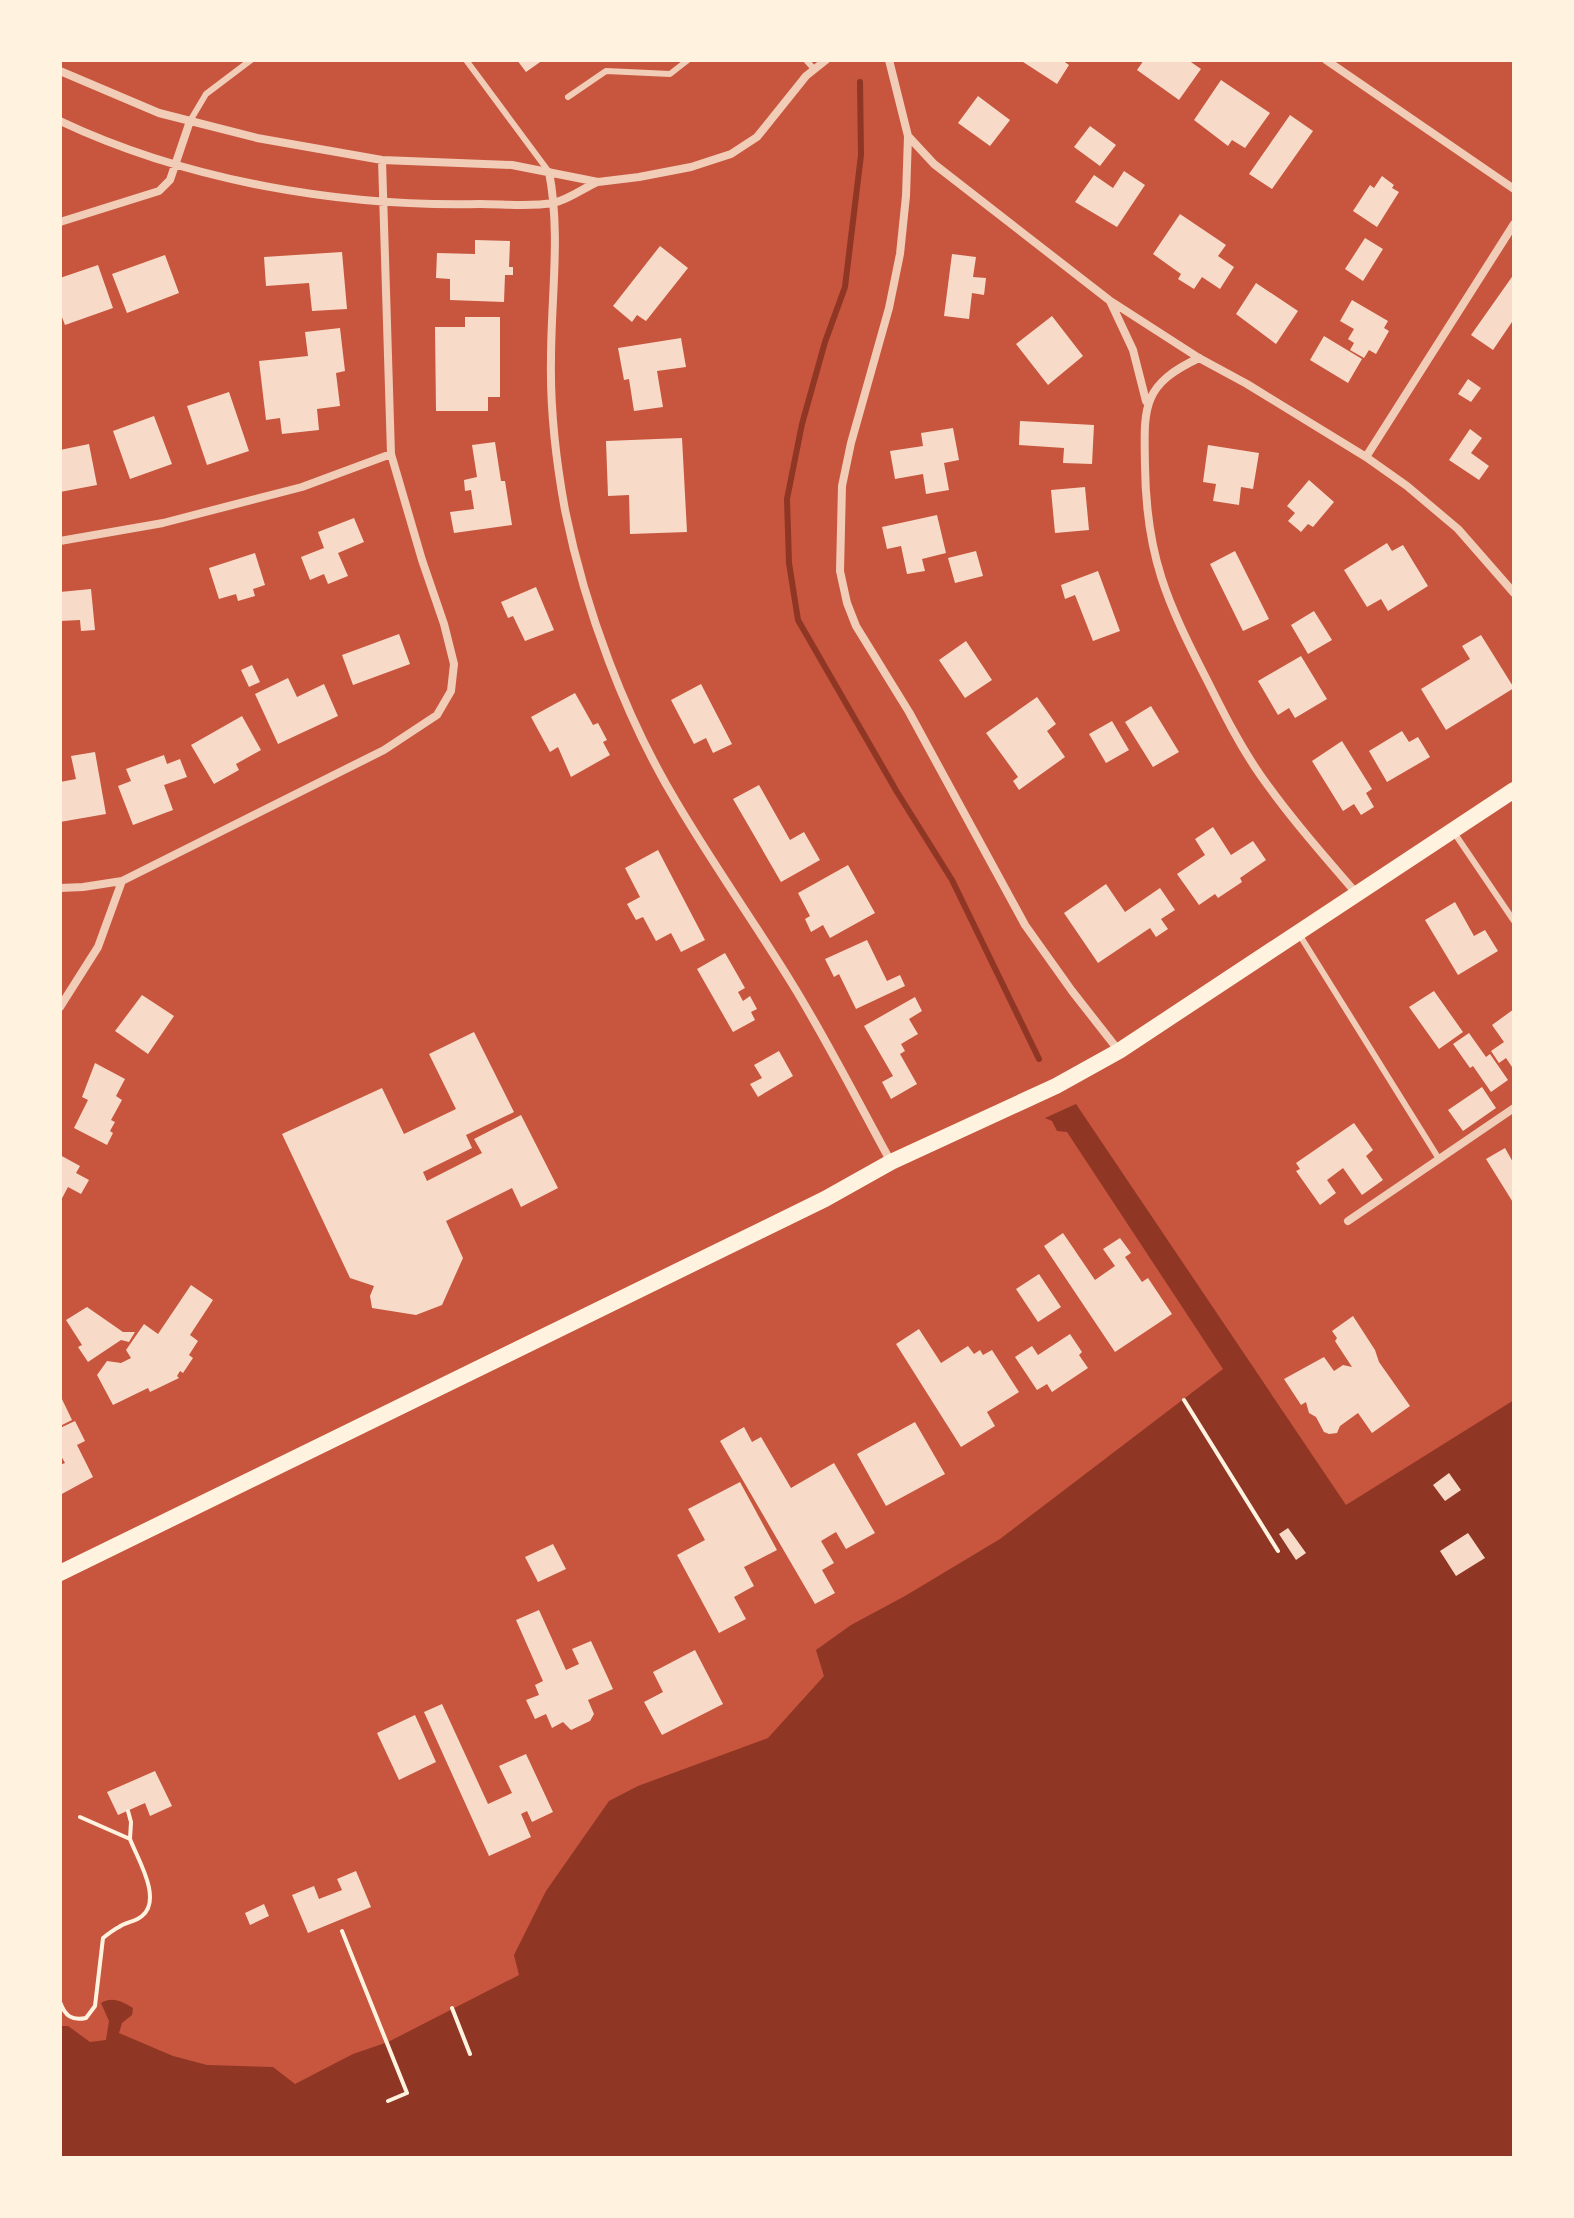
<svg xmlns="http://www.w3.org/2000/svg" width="1574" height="2218" viewBox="0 0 1574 2218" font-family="Literata,serif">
<rect width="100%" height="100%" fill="#c8553d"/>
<path fill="#8f3625" d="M1076,1104L1346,1505L1514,1400V2158H60V2026H68L90,2042L106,2040L109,2021L101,2003C112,1996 122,2001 133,2008L132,2015L122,2023L119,2033L173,2056L207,2065L273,2067L295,2084L353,2054L388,2042L519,1975L514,1955L546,1891L609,1801L638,1786L768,1738L824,1676L816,1650L851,1625L905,1596L1000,1539L1223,1369L1067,1132L1057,1131L1052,1121L1045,1118Z"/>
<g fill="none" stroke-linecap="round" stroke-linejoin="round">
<path stroke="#8f3625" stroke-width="6" d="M860,82L861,155L845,287L825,342L802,424L787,499L789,563L798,620L897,792L952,880L1039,1059"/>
</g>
<path fill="#f7dbc8" d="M517,60H543L526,72Z
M1020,60H1062L1069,65L1057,84Z
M1144,60H1188L1201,69L1179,100L1137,70Z
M1221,80L1270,113L1245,148L1232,140L1228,146L1194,120Z
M978,96L1010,120L990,146L958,123Z
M1290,115L1313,131L1272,189L1249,174Z
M1090,126L1116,145L1100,166L1074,147Z
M1124,171L1145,185L1117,227L1075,202L1094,175L1113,188Z
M1382,176L1394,185L1392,188L1399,192L1377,227L1353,211L1370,185L1374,188Z
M1180,214L1226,245L1218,256L1234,267L1220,289L1202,277L1194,289L1178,279L1181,274L1153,254Z
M1365,238L1383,249L1363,281L1345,269Z
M475,240L510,241L509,267H513V275H505L504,302L450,300V279L436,278L437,253L475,254Z
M660,246L688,268L646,321L637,315L632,322L613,306Z
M342,252L347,309L312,311L309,283L266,286L264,257Z
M952,254L976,257L973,277L986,278L984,295L972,293L969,319L944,316Z
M165,255L179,293L127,313L112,274Z
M98,265L113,308L65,325L60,312V278Z
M1514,274V319L1493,350L1471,335Z
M1256,283L1298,311L1276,344L1236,314Z
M1352,300L1388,321L1384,328L1389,331L1376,354L1369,350L1364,358L1350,350L1354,343L1348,339L1354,329L1340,321Z
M1052,316L1083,356L1048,385L1016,344Z
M465,317H500V397H488V411H436L435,327H465Z
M340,328L345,371L336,373L340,406L317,409L319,430L282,434L280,418L266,420L259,361L308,356L305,332Z
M1324,336L1362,359L1348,383L1310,360Z
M681,338L686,367L657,371L663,407L634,411L629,379L624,380L618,348Z
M1468,379L1481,388L1471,402L1458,394Z
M229,392L249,451L207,465L187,406Z
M154,416L172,464L130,479L113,431Z
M1020,421L1094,425L1092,464L1063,463L1064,448L1019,445Z
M953,428L959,460L944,463L949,490L926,494L923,474L895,479L890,451L923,446L921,433Z
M1470,429L1482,438L1471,453L1489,466L1479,480L1449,460Z
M682,438L687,532L630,534L629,495L608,496L606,441Z
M495,442L501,481H505L512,525L454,533L450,512L474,509L471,490L465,491L464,480L477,477L472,445Z
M89,444L97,485L60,492V450Z
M1208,445L1259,453L1253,489L1241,487L1239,505L1213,501L1216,484L1203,482Z
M1309,480L1334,502L1313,527L1308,524L1301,532L1288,521L1295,513L1287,506Z
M1085,487L1089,530L1055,533L1051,490Z
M937,515L946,553L922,559L925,571L907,574L901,546L887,549L882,527Z
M354,518L364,542L338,553L348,576L328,584L324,574L310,580L301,557L324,548L318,532Z
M1387,543L1392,551L1403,545L1428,586L1388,611L1381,599L1367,607L1344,570Z
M976,551L983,576L955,583L948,558Z
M1235,551L1269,619L1243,631L1210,564Z
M255,553L265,585L253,589L255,596L238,601L236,594L219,599L209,568Z
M1098,571L1120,631L1093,641L1075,595L1065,599L1061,585Z
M536,587L554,630L525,641L513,616L508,618L501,602Z
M91,589L95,630L81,631L80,620L60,621V592Z
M1314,611L1332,640L1308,654L1291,625Z
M399,634L410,664L353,685L342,655Z
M1481,635L1514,688L1446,730L1421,689L1470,659L1462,646Z
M966,641L992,680L965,698L939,660Z
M1301,656L1327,699L1295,718L1289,708L1278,715L1258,681Z
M252,665L260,682L249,687L241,670Z
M288,678L297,697L324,684L338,716L278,744L255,694Z
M701,684L732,744L713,753L706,738L694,744L671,700Z
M575,693L593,725L598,723L607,740L603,742L610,755L571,777L558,747L550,752L531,717Z
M1037,697L1056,724L1047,731L1065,757L1019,790L1013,781L1018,777L986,733Z
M1151,706L1179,752L1153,767L1125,722Z
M242,716L261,750L236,764L239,770L214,784L191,745Z
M1112,721L1129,750L1106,763L1089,734Z
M1402,731L1409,742L1418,737L1430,757L1387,782L1369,751Z
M1342,741L1372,789L1366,793L1374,807L1361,815L1354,804L1343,811L1312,761Z
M95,752L106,814L60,822V782L76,779L71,756Z
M164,755L167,764L180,759L187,777L164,785L173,810L133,825L118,786L131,781L126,769Z
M759,785L790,840L804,832L820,860L781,882L733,799Z
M1213,827L1231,855L1253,841L1266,860L1240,878L1242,882L1218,898L1215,894L1199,905L1177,874L1205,855L1195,839Z
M658,850L705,940L681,952L671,933L656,941L643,917L636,920L627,904L640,897L625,868Z
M848,865L875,913L830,938L823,925L811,932L805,919L810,916L798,893Z
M1106,884L1125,912L1160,888L1175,910L1161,919L1168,929L1156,937L1150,928L1098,963L1064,913Z
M1455,902L1474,936L1485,930L1498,951L1458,975L1425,920Z
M867,940L887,981L900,975L905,986L856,1009L839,974L834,977L825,959Z
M725,953L745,988L738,992L743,1001L750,996L757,1009L751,1012L755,1020L733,1032L697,969Z
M1434,991L1463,1032L1439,1049L1409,1007Z
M142,995L174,1016L148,1054L115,1031Z
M915,997L922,1011L909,1019L918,1034L901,1044L905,1051L900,1054L917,1084L891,1099L882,1082L893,1076L864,1026Z
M1514,1009V1070L1506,1058L1499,1063L1491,1051L1504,1042L1492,1025Z
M474,1032L514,1112L466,1135L472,1148L423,1172L427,1181L482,1153L474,1139L521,1115L558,1188L521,1207L512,1188L446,1221L463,1258L442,1305L416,1315L372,1308L370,1296L374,1286L350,1278L282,1134L382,1088L404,1134L456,1109L429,1054Z
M1469,1033L1486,1057L1490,1054L1508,1080L1491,1092L1473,1066L1470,1068L1453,1044Z
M779,1051L793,1076L758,1097L750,1084L762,1078L754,1065Z
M95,1063L125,1079L116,1096L122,1100L111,1120L115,1122L110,1131L113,1133L107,1145L74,1128L88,1100L82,1097Z
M1482,1087L1496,1108L1463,1131L1448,1110Z
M1354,1123L1373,1150L1366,1156L1383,1180L1362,1195L1343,1168L1327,1180L1336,1193L1320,1205L1296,1171L1300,1169L1296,1163Z
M1505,1148L1514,1164V1204L1486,1159Z
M60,1155L80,1166L76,1173L89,1180L81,1194L68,1187L60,1202Z
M1063,1233L1095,1280L1115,1266L1103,1249L1120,1238L1131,1253L1125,1257L1142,1282L1148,1278L1172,1314L1115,1352L1044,1246Z
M1039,1274L1061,1307L1038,1322L1016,1289Z
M191,1285L213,1300L190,1335L198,1341L189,1355L193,1358L183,1373L180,1371L177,1376L179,1378L150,1392L148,1388L113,1405L97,1375L107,1361L121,1363L131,1358L126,1350L144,1324L158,1334Z
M87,1307L123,1332H135L129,1342L121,1340L88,1362L78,1347L82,1345L66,1320Z
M1353,1316L1375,1350L1379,1362L1410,1406L1372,1433L1358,1413L1340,1426L1337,1433L1329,1434L1324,1432L1316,1417L1309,1413L1306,1402L1301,1405L1284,1379L1324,1357L1334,1371L1343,1365L1352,1367L1335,1341L1337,1338L1332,1331Z
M919,1329L941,1363L968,1346L974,1354L980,1350L983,1355L992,1350L1019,1392L987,1412L995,1426L961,1447L896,1344Z
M1070,1334L1082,1352L1079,1355L1088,1368L1052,1392L1047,1384L1037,1390L1015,1357L1032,1346L1038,1355Z
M60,1395L72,1420L60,1426Z
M75,1421L85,1441L77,1445L93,1477L60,1495V1465L65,1463L60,1454V1428Z
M915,1422L945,1474L886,1506L857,1454Z
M744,1427L752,1442L761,1437L791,1488L834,1463L875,1533L846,1549L836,1532L821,1541L834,1563L822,1570L835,1593L815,1604L720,1441Z
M1449,1473L1461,1490L1445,1501L1433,1485Z
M740,1482L777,1550L744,1567L754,1586L734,1597L746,1619L719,1633L677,1555L705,1540L688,1509Z
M1288,1528L1306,1553L1296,1560L1279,1534Z
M1468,1533L1485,1558L1456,1576L1440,1551Z
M553,1544L566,1569L538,1582L525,1557Z
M539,1610L566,1670L579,1664L572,1649L591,1641L613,1689L588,1700L594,1714L590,1721L571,1730L563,1722L552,1728L546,1714L535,1719L526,1700L539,1695L535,1685L543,1681L516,1620Z
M695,1650L723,1704L662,1735L644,1702L663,1692L653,1672Z
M442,1704L488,1804L512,1793L499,1766L526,1754L553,1812L532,1822L527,1811L521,1814L531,1837L489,1856L424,1712Z
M415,1715L436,1762L399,1780L377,1733Z
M155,1771L172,1806L150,1816L145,1803L118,1815L107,1792Z
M356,1871L371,1907L308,1933L292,1895L314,1886L319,1899L342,1890L337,1879Z
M264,1904L269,1916L250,1925L245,1913Z"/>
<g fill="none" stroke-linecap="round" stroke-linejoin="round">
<path stroke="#fff3e0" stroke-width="4" d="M1184,1400L1278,1551
M128,1811L131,1822L130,1839
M342,1931L407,2093L388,2101
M60,2002C65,2016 72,2021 86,2018L95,2006L103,1938C108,1934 113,1930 119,1927C126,1922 135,1922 142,1916C163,1899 137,1858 130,1839L80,1817
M452,2008L470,2054"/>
<path stroke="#f1ccb7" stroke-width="6" d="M466,60L549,172
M806,60L814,69
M568,97L606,71L670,74L688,60
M190,121L206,94L251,60
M1453,831L1514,921
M1299,934L1439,1159"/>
<path stroke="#f1ccb7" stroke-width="8" d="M889,60L908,136L934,164L1109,300L1199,358L1247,384L1366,457L1407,486L1458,529L1514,593
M1326,60L1514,189
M60,71L159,113L257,138L382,160L512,165L598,182L639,177L691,167L731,154L757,137L806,76L826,60
M60,121C187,181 340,207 480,204C504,204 530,207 553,203C568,200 584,188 597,182
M908,136L906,196L900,254L889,308L851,443L842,486L840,571L847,603L856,626L909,712L1025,925L1072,991L1119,1051
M549,172C561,233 551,298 551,359C550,409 556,461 565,510C585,609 625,717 677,803C713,864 754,922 791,982C827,1040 858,1102 891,1162
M60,222L159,191L170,180L190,121
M1110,301L1133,350L1146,401
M1199,358C1141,385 1144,408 1145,466C1146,556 1167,602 1207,680C1223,712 1240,746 1261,776C1290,817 1324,856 1357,894
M1366,457L1514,224
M60,541L163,523L302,487L391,454
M60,888L83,887L122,881L384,750L437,715L451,691L454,664L444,624L422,560L391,454L382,160
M60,1007L98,947L122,881
M1348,1221L1514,1108"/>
<path stroke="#fff3e0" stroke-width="16" d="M60,1573L825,1199L891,1162L1056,1086L1119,1051L1514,790"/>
</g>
<rect width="1574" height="2218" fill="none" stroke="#fff3e0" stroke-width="124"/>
</svg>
